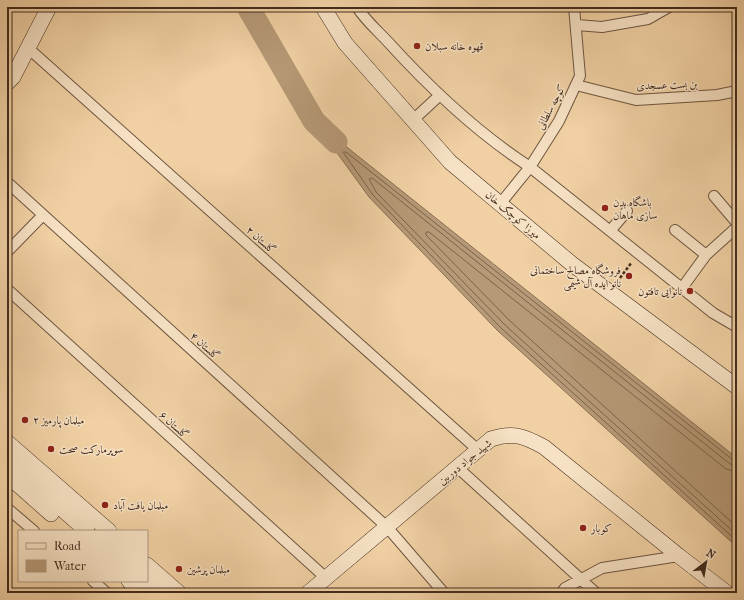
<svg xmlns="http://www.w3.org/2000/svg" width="744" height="600" viewBox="0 0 744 600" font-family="'IM FELL French Canon',Amiri,serif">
<rect width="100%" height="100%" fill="#f1d1a4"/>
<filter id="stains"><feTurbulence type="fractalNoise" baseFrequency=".005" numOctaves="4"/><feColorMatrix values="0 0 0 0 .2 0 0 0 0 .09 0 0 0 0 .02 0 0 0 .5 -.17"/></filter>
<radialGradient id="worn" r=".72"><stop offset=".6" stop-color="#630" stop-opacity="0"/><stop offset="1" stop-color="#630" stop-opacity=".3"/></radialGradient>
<path fill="#b69976" stroke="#886d53" d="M314,121L737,458V547L498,331L369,197Z"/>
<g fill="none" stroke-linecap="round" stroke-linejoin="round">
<path stroke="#7c624a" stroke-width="1" d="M737,461L733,460L346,152H343L373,195L501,328L737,541
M737,466L730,464L372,178L369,179L376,192L505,325L737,535
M737,472L726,469L429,232H426V235L509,320L737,527"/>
<path stroke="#b69976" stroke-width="23" d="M248,7L314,121L336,142"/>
<defs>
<path id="street" d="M357,7C365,20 378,31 389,43C430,88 479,134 530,167L713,313L737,327
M577,25L602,27L648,19L669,7
M28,48L478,450
M576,85L636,100L717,95L737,91
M413,120L440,95
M7,182L387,527L444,593
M714,196L737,223
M500,204L530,167L559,121L580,76L574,7
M675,230L706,255
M610,231L627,211
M7,252L43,215
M682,288L706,255L737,227
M7,289L326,578
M457,467L596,593
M7,508L34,531
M93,581L107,593
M561,593L565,588L602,568L679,556"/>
<path id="secondary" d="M323,7L345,43L450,162L572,264L737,387
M7,83L13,77L49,7
M7,442L109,531
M7,461L87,531
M7,475L51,514
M147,565L179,593
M129,581L142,593
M144,581L158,593
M308,593L491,439C514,432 524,436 544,447L679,556L727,593"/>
</defs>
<use href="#street" stroke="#6e5540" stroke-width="12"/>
<use href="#secondary" stroke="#432c1e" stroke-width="16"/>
<path stroke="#432c1e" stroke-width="2.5" stroke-dasharray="3 2" stroke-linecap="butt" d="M617,282L632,262"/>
<use href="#street" stroke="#f6e1c4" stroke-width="10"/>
<use href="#secondary" stroke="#f6e1c4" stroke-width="15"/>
</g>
<g fill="#8f2418" stroke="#f6e1c4" stroke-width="1.5">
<circle cx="417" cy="46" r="4"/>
<circle cx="605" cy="208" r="4"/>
<circle cx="629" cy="276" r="4"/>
<circle cx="690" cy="291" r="4"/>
<circle cx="25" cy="420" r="4"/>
<circle cx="51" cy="449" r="4"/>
<circle cx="105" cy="505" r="4"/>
<circle cx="583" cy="528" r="4"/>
<circle cx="179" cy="569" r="4"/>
</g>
<g text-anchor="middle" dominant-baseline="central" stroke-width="3" stroke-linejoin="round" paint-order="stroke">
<g font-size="11" fill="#432c1e" stroke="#f6e1c4" text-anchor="start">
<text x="425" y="46">قهوه خانه سبلان</text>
<text x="613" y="202">باشگاه بدن<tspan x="613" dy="13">سازی ماهان</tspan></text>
<text x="621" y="270" text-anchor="end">فروشگاه مصالح ساختمانی<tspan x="621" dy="13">نانو ایده آل شیمی</tspan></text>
<text x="682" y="291" text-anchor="end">نانوایی تافتون</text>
<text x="33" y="420">مبلمان پارمیز ۲</text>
<text x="59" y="449">سوپرمارکت صحت</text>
<text x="113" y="505">مبلمان یافت آباد</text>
<text x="591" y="528">کوبار</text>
<text x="187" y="569">مبلمان پرشین</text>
</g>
<g font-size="11" fill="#432c1e" stroke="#f6e1c4">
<text transform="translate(667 85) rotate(-2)">بن بست عسجدی</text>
<text transform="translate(551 107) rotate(-62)">کوچه سلطانی</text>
<text transform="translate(513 215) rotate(40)">میرزا کوچک خان</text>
<text transform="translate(261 240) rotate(42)">گلستان ۲</text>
<text transform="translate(205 346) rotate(42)">گلستان ۴</text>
<text transform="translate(174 425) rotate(42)">گلستان ۶</text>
<text transform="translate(465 462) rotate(-39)">شهید جواد دوربین</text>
</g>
</g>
<rect width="744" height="600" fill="none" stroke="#f1d1a4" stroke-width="24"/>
<rect x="8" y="8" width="728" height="584" fill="none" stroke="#432c1e" stroke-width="2"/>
<rect x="12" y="12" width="720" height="576" fill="none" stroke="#432c1e"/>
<rect x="18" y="530" width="130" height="52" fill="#f6e1c4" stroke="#ae9982"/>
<rect x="26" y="543" width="20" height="6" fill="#f6e1c4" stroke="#ae9982"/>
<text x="54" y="550" font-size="12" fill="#432c1e">Road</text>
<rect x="26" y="560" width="20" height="12" fill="#b69976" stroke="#ae9982"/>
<text x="54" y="570" font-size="12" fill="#432c1e">Water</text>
<g transform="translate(706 562) rotate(31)" stroke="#f6e1c4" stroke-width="3" paint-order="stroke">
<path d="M0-3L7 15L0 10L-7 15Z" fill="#432c1e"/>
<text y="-6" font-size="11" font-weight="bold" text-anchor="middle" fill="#432c1e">N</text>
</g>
<rect width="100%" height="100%" filter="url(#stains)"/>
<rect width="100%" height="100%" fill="url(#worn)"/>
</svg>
